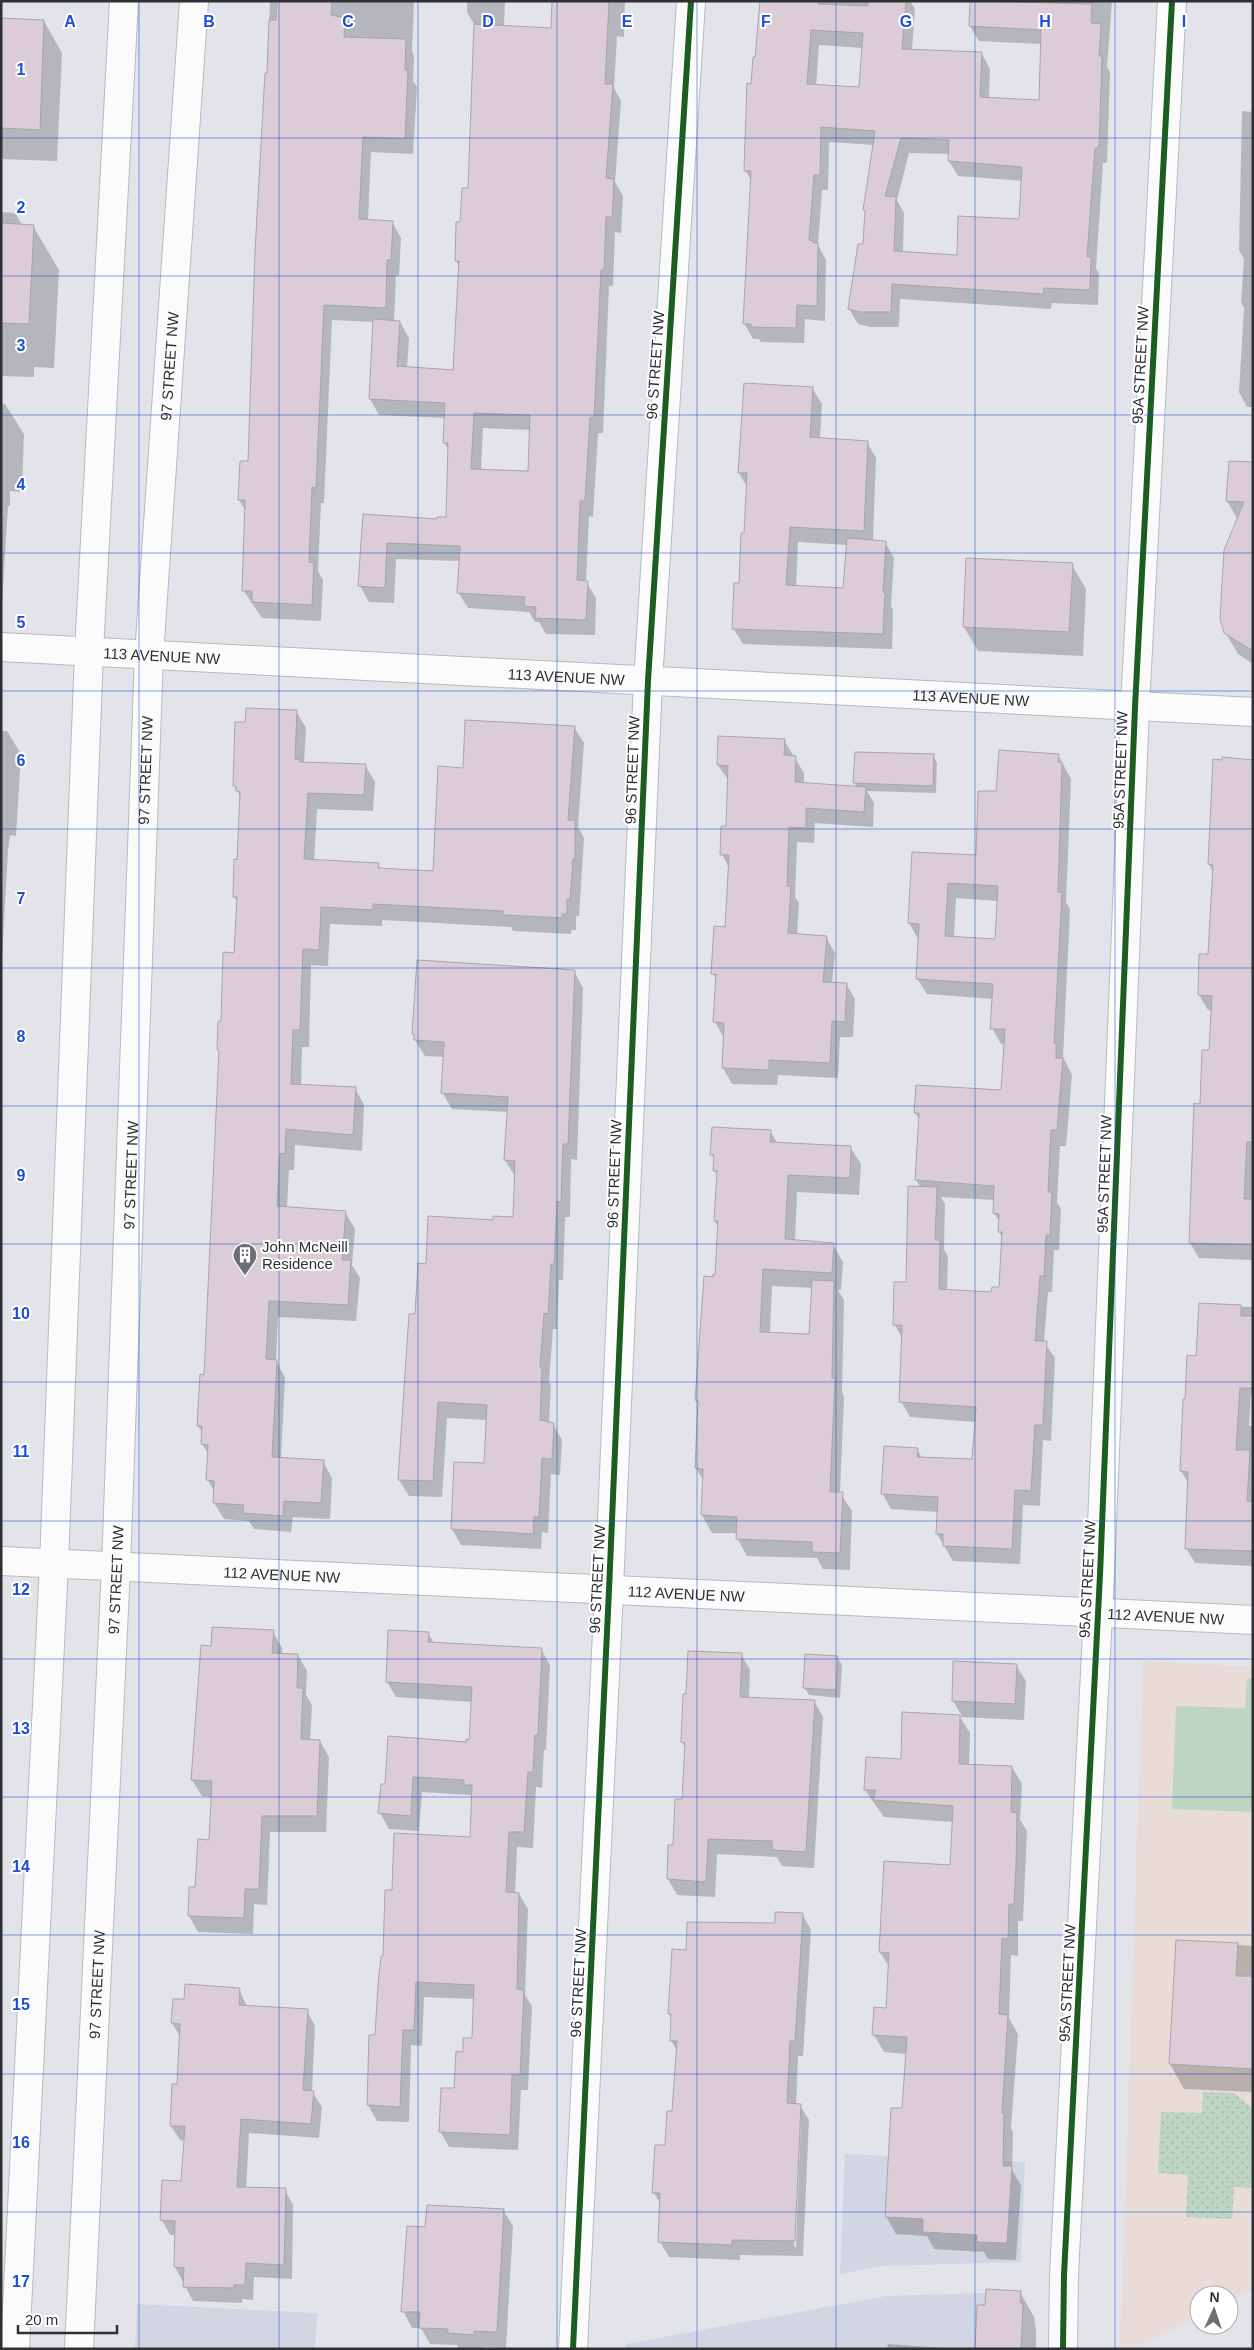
<svg xmlns="http://www.w3.org/2000/svg" width="1254" height="2350" viewBox="0 0 1254 2350" font-family="Arial,sans-serif">
<defs>
<pattern id="park-dots" width="8" height="8" patternUnits="userSpaceOnUse" patternTransform="scale(1.25)"><rect width="8" height="8" fill="#bdd5c1"/><path d="M2 2h.1M6 6h.1" fill="none" stroke="#a3b7a6" stroke-width="1.8" stroke-linecap="round"/></pattern>
</defs>
<rect width="100%" height="100%" fill="#e2e4ea"/>
<path fill="#d2d6e2" d="M845,2154L1025,2162L1021,2262L883,2266L840,2274Z
M1019,2292L1017,2349H625L626,2344L886,2296Z
M137,2304L317,2313L315,2349H135Z"/>
<path fill="#e8dbd8" d="M1143,1661L1253,1667V2290L1229,2301V2295H1199V2316L1133,2349H1120Z"/>
<path fill="url(#park-dots)" d="M1203,2092L1234,2093L1253,2109V2188L1234,2187L1232,2219L1186,2217L1188,2175L1158,2173L1161,2112L1202,2113Z"/>
<path fill="#bdd5c1" d="M1247,1679H1253V1812L1172,1809L1176,1706L1245,1708Z"/>
<path fill="#0003" fill-rule="evenodd" d="M270,1H414L412,51L414,56L413,81L417,87L413,154L371,152L368,221L392,222L401,238L399,276L396,275L394,322H400L409,338L407,368L454,371L460,267L456,261L461,223L469,189L475,26L467,12V1H505L504,27L552,30L553,1H625L624,37L617,36L614,88L621,101L615,182L623,196L621,233L615,232L613,286H609L603,433H598L593,517L589,516L586,582L596,598L595,635L546,634L539,622H535L529,612L468,608L458,592L460,561L396,559L394,603L369,602L360,586L364,515L438,520L447,519L449,451L444,442L445,418L379,415L370,399L374,322L332,320L324,503H321L318,571L323,580L321,621L262,618L243,590L246,512L239,500L249,463ZM483,428L531,430L529,473L481,471Z
M768,1H910L915,9L912,51L982,54L990,69L989,98L1040,101L1041,44L979,41L970,26L1035,5V1H1112L1107,67L1110,72L1107,161L1106,163H1103L1096,268L1099,274L1098,305L1052,303L1051,309L900,299L899,327H870L858,324L849,309L864,246L866,213L864,209L875,145L829,142L828,190H822L818,245L826,260L825,321L805,319L804,343L761,342L759,339H753L744,323L752,182L745,170L752,85ZM819,45L863,48L860,89L816,86ZM909,153L949,154V161L958,176L1023,181L1021,220L958,256L903,253L904,213L897,200Z
M1,19L44,21L62,53L57,161L1,159Z
M1242,111L1253,112V407H1247L1239,392L1244,308L1241,302L1244,259L1239,250Z
M1,212L15,213L23,226H33L59,270L54,368L34,367V377L1,376Z
M812,388L822,404L820,439L867,442L876,458L873,541L885,542L894,558L891,606L893,610L892,649L743,644L733,628L745,534L747,487L739,473ZM798,542L848,545L844,589L796,587Z
M1,404H5L24,434L22,492L10,491V506H8L2,604Z
M1253,463V664L1238,654L1225,632L1238,520L1227,501Z
M1072,565L1086,589L1083,656L978,651L964,627Z
M296,711L306,728L304,763L365,765L375,782L373,811L317,809L314,861L378,864L381,869L434,872L464,769L574,727L584,743L578,827L584,838L579,916H576V930H571V934L513,931L511,927L382,920V926L330,924L328,966L311,965L309,1047H302L301,1086L355,1088L364,1105L362,1151L295,1145L294,1170H289L287,1208L345,1212L355,1229L352,1265L360,1278L356,1321L278,1317L276,1360L285,1378L281,1458L323,1461L332,1478L330,1519L293,1517L291,1532L254,1529L249,1521L224,1519L214,1503L215,1493L208,1480L209,1455L202,1444L203,1434L198,1426L205,1376L220,1053L218,1049L235,954L238,903L234,897L241,798L234,785L246,723Z
M1,731H7L21,754L16,836L10,835L8,851L2,957Z
M784,740L804,773V784L857,787L854,783L933,755L937,763L936,793L867,791L874,803L873,827L815,823L814,843L797,842L795,897L799,903L797,935L826,937L835,953L832,983L846,984L855,999L853,1037H840L838,1078L778,1075L777,1085L732,1084L723,1068L724,1038L715,1022L717,980L713,974L726,928L729,868L722,854L727,828L728,780L718,765Z
M1058,755L1071,779L1066,902L1070,909L1063,1057L1072,1075L1066,1146H1060L1057,1202L1061,1209L1059,1250H1054L1052,1292H1048L1044,1342L1055,1358L1051,1441L1043,1440L1040,1506L1023,1505L1020,1564L953,1561L937,1534L939,1512L891,1509L882,1493L917,1449L922,1458L974,1461L976,1422L910,1417L901,1401L903,1339L894,1324L907,1283L921,1188L916,1180L920,1121L915,1112L1002,1091L1005,1044H1001L992,1028L993,999L927,994L917,978L918,939L909,923L914,853L977,856L997,793ZM956,898L998,901L996,940L954,938ZM941,1197L995,1200L994,1213L1000,1223L999,1232L1003,1238L1000,1289L993,1293L947,1291L948,1257L944,1249L945,1204Z
M1253,761V1260L1199,1258L1190,1243L1202,1105L1210,1052L1212,1011L1208,1010L1199,995L1209,955L1213,872L1209,864Z
M418,961L567,969L574,971L583,988L577,1160L571,1159L570,1217H565L563,1280H559L557,1329H553L549,1382L551,1385L549,1423L553,1424L562,1440L560,1475L551,1474L548,1533L542,1532L541,1549L461,1545L452,1529L486,1464L488,1420L447,1418L442,1497L409,1496L399,1480L416,1316L427,1265L494,1221L515,1219V1176L505,1160L508,1112L452,1109L442,1092L445,1057L425,1056L415,1040Z
M770,1131L778,1144L850,1147L861,1164L859,1195L797,1192L795,1241L833,1245L843,1262L841,1290H838L844,1300L842,1392L844,1397L840,1493L852,1511L850,1570L823,1569L817,1558L747,1556L737,1538L738,1533H712L702,1515L704,1481L696,1468L699,1406L696,1400L714,1278L716,1276L719,1228L715,1221L718,1176L714,1170L715,1160L711,1154ZM772,1286L813,1288L810,1335L770,1334Z
M1200,1305L1253,1307V1393H1251L1249,1426H1253V1566L1195,1563L1186,1548L1189,1484L1181,1471L1186,1400L1197,1357Z
M273,1632L282,1648V1655H298L307,1671L306,1695L312,1705L310,1741H320L329,1757L326,1832H270L267,1905L254,1904L253,1934L198,1932L189,1916L190,1888H196L210,1841L212,1797L202,1796L192,1780L202,1647H212Z
M428,1633L434,1643L541,1649L550,1665L546,1750H544L542,1788L536,1787L533,1848L517,1847L515,1894H519L528,1909L525,1995L532,2006L528,2090H521L518,2150L449,2147L440,2131L455,2090L464,2053L473,2040L475,1999L424,1997L422,2046L411,2045L409,2122L377,2121L368,2105L371,2036L376,2037L393,1891L471,1839L473,1799L471,1795L422,1792L419,1831L389,1829L380,1813L386,1785L470,1741L472,1702L396,1697L387,1682Z
M741,1654L750,1670L749,1698L814,1701L823,1717L814,1868L782,1866L777,1857L717,1854L715,1897L677,1895L668,1879L670,1846H674L683,1800L686,1749L682,1742Z
M837,1657L842,1665L840,1698L809,1695L804,1687Z
M1016,1665L1026,1681L1024,1720L960,1717L970,1733L969,1765L1012,1767L1022,1784L1020,1820L1027,1831L1023,1921H1018V1956L1011,1955L1009,2018L1018,2034L1011,2128L1013,2132L1012,2170L1021,2185L1016,2260L988,2259L984,2252L934,2249L927,2236L896,2234L886,2216L903,2109L907,2054L884,2052L874,2035L887,2009L889,1967L880,1952L951,1866L953,1822L884,1817L865,1790L902,1760L904,1713L962,1716L953,1701Z
M802,1914L811,1930L803,2056H798L796,2105H800L809,2120L803,2256L740,2255V2260L669,2257L660,2242L661,2205L654,2193L673,2112L677,2051L671,2040L672,2018L669,2013L687,1952ZM799,2118H801L796,2247H794Z
M1177,1941L1253,1946V2092L1184,2089L1170,2064Z
M239,1989L247,2007L307,2011L315,2026L312,2092L322,2107L319,2138L249,2133L246,2189L285,2190L293,2205L292,2279L254,2277L253,2300L242,2299V2303L193,2301L175,2267L176,2235H170L162,2220L182,2182L185,2141L180,2140L171,2126L178,2085L181,2038L172,2023L185,2000Z
M503,2210L513,2226L506,2348L483,2347V2349H459L457,2345L430,2344L421,2328H412L403,2311L427,2228Z
M1020,2292L1034,2317L1036,2329V2349H976L986,2306Z
M888,2344L957,2349H887Z"/>
<path fill="#dcccd6" stroke="#a7a6aa" fill-rule="evenodd" d="M277,1H332L331,15L345,18L344,37L406,39L405,70H408L405,139L363,137L359,219L393,221L391,260H387L386,308L324,305L316,488L312,487L309,562L314,563L312,605L252,602V591H242L245,500H238L240,461H248L255,251L265,73H267L269,20H276Z
M552,1H609L605,84H613L606,178L614,179L612,217H606L604,270H601L594,418L590,417L585,501H580L577,580L588,581L586,620L535,618L536,607L524,606L525,597L457,593L460,546L387,543L385,588L358,586L363,514L437,519V517H446L448,443H443L445,403L369,399L373,319L400,321L397,366L453,370L459,261H455L456,222H460L462,188H468L474,24L551,28ZM474,413L530,415L528,471L471,469Z
M760,1H818V4L868,6V1H906L902,49L982,52L980,97L1039,100L1041,30L969,26L970,1L1092,4L1091,23L1101,24L1099,56H1102L1099,145L1098,148H1095L1087,257H1091L1090,290L1044,288L1043,294L892,284L891,312H860L848,309L858,244H863L865,210H863L875,131L821,127L820,175H814L809,240L813,241V243H818L817,306L797,305L796,328L751,327V324H743L751,171H744L747,83L751,84L753,57H755ZM811,30L863,33L859,87L807,84ZM901,138L949,140L948,161L1022,167L1019,219L958,216L957,255L894,251L896,197L885,196Z
M1,18L44,20L40,130L1,128Z
M1,223L34,225L29,324L1,323Z
M744,383L813,387L810,437L868,441L864,531L790,527L786,585L843,588L847,538L886,541L883,592L885,593L883,634L732,629L734,583H739L741,533H744L747,473H738Z
M1229,461L1253,462V651L1224,633L1220,618L1224,550L1244,502L1226,501Z
M966,558L1073,563L1069,632L963,627Z
M246,708L297,710L295,759L300,760V762L366,764L364,795L308,793L304,859L379,863L378,868L433,871L438,766L463,768L465,720L575,726L568,820H575V859H573L570,900L567,899V914H562V918L503,915V911L373,904V910L321,907L319,950L303,949L300,1030H293L291,1084L356,1087L353,1135L286,1129L285,1154L280,1153L277,1206L346,1211L342,1260H351L348,1305L269,1301L266,1359L277,1360L272,1457L324,1460L321,1503L284,1501L283,1516L243,1513L244,1505L213,1503L214,1481L206,1480L208,1445L201,1444L202,1426H197L200,1374L204,1375L219,1050H217L218,1021H221L223,952L234,953L237,897H233L234,859L237,860L240,792L236,791V786H233L235,722H245Z
M718,736L785,739L784,755L796,756L795,782L866,787L864,812L806,808V828L789,827L787,886H791L788,933L827,936L823,982L847,983L845,1022L832,1021L830,1063L769,1060V1070L722,1068L724,1023L713,1022L716,974H711L714,926L725,927L729,855H720L721,826H726L728,766L717,765Z
M999,750L1059,754L1058,762H1062L1058,892H1062L1054,1043H1056V1058H1063L1057,1130H1051L1048,1192H1052L1050,1235H1046L1044,1276H1040L1035,1341H1047L1043,1425H1035L1031,1491L1015,1490L1012,1549L943,1546V1534H936L938,1497L881,1494L884,1446L918,1448L917,1457L972,1459L976,1407L899,1402L902,1325H893L894,1282H906L908,1186L937,1187L935,1240H940L939,1289L991,1292L992,1287H999L1002,1232H998L999,1214L993,1213L994,1186L915,1180L919,1113H914L916,1085L1001,1090L1005,1029H990L993,984L916,979L919,924L908,923L912,852L976,855L978,791H996ZM948,883L998,886L995,939L945,936Z
M855,752L934,754L933,786L853,783Z
M1222,757L1253,760V1142H1247L1244,1199H1253V1245L1189,1243L1194,1103L1200,1104L1202,1050H1209L1212,996L1198,995L1199,954H1208L1213,865L1208,864L1213,759L1222,760Z
M417,960L575,970L568,1144H563L561,1202L557,1201L554,1264H551L548,1314L544,1313L540,1367H542L540,1420L554,1423L552,1459L542,1458L539,1517H534L533,1534L451,1529L454,1462L484,1463L487,1405L438,1402L433,1481L398,1480L409,1314H415L418,1263L426,1264L428,1216L493,1220V1216L513,1217L515,1161L504,1160L508,1097L441,1093L444,1042L414,1040V1034H412Z
M712,1127L771,1130L770,1142L851,1146L850,1178L788,1175L785,1239L834,1243L832,1273L763,1269L760,1332L809,1334L812,1280L834,1281L832,1378H835L830,1492H843L840,1553L812,1552V1542L736,1539L737,1517L701,1515L703,1469L695,1468L698,1401L695,1400L704,1276L713,1277V1274L715,1275L718,1221H714L717,1171H713L714,1155H710Z
M1199,1303L1241,1305V1316H1253V1388H1240L1236,1450H1250L1247,1501H1253V1551L1185,1549L1188,1472L1180,1471L1183,1399H1185L1187,1355L1196,1356Z
M212,1627L274,1630L272,1653L298,1654L297,1688H303L301,1739L320,1740L317,1816H262L259,1889H245L244,1918L188,1916L189,1887H195L198,1839L209,1840L212,1781L191,1780L201,1645L211,1646Z
M388,1630L429,1632L428,1642L542,1648L538,1735H535L533,1772H528L524,1832H509L506,1892L519,1893L517,1989L524,1990L520,2075H512L510,2135L439,2132L441,2088H454L456,2051L463,2052V2038H472L474,1985L416,1982L414,2030H403L400,2107L367,2105L369,2035H375L378,1985L381,1956H383L385,1890H392L394,1833L470,1837L472,1785H464V1780L413,1777L411,1816L378,1813L381,1784H385L388,1736L466,1742V1739L469,1740L472,1687L386,1682Z
M688,1651L742,1653L740,1697L815,1700L806,1852L772,1850V1841L708,1839L706,1882L667,1879L668,1845H673L675,1799H682L685,1743L681,1742L683,1694H686Z
M805,1654L838,1656L836,1690L803,1688Z
M953,1661L1017,1664L1015,1704L952,1701Z
M902,1712L960,1715L959,1764L1012,1766L1011,1812L1017,1813L1016,1865L1014,1904H1009L1008,1939L1002,1938L999,2014L1008,2015L1002,2113H1004L1003,2166H1012L1007,2243L977,2242V2235L923,2232V2219L885,2217L891,2108H902L907,2037L872,2035L874,2007L886,2008L889,1953L879,1952L884,1861L950,1865L953,1806L873,1800L876,1790H864L866,1757L901,1759Z
M775,1912L803,1913L795,2041H790L787,2103L801,2104L795,2241L732,2240V2245L658,2242L660,2193H652L655,2145H665L667,2111H672L677,2041H670L671,2014H668L672,1949L686,1950L687,1922L775,1923Z
M1176,1940L1238,1943L1236,1976H1253V2069L1169,2064Z
M185,1984L240,1988L239,2005L308,2009L303,2090L314,2091L311,2124L241,2119L237,2187L286,2188L284,2265L246,2263L245,2285H234V2288L183,2287L184,2268L174,2267L175,2221L160,2220L162,2180L181,2181L185,2126H170L172,2084H177L180,2024L171,2023L173,1999H184Z
M427,2205L504,2209L497,2332L474,2331V2335L448,2333V2329L419,2328L420,2312H401L407,2226L425,2227Z
M986,2289L1021,2291L1020,2303H1023L1021,2349H975L977,2305H985Z"/>
<g fill="none" stroke-linecap="round" stroke-linejoin="round">
<defs>
<g id="minor">
<path id="s1" d="M1,647L1253,712"/>
<path id="s2" d="M1,1561L1253,1620"/>
<path d="M573,2349L609,1590L648,681L691,1"/>
<path d="M1063,2349L1064,2275L1100,1575L1135,707L1172,1"/>
</g>
<g id="secondary">
<path d="M15,2349L54,1564L89,652L124,1"/>
<path id="s3" d="M79,2349L116,1567L149,655L194,1"/>
</g>
</defs>
<use href="#minor" stroke="#b9babf" stroke-width="30"/>
<use href="#secondary" stroke="#b9babf" stroke-width="30"/>
<use href="#minor" stroke="#fbfbfc" stroke-width="28"/>
<use href="#secondary" stroke="#fbfbfc" stroke-width="28"/>
<defs>
<path id="cycleway" d="M573,2349L609,1590L648,681L691,1
M1063,2349L1064,2275L1100,1575L1135,707L1172,1"/>
</defs>
<use href="#cycleway" stroke="#fff" stroke-width="9"/>
<use href="#cycleway" stroke="#1b5e20" stroke-width="6"/>
</g>
<path fill="none" stroke="#1d4ed8" stroke-width="1" stroke-opacity="0.55" d="M139,1V2349M279,1V2349M418,1V2349M557,1V2349M697,1V2349M836,1V2349M975,1V2349M1115,1V2349M1,138H1253M1,276H1253M1,415H1253M1,553H1253M1,691H1253M1,829H1253M1,968H1253M1,1106H1253M1,1244H1253M1,1382H1253M1,1521H1253M1,1659H1253M1,1797H1253M1,1935H1253M1,2074H1253M1,2212H1253"/>
<defs>
<symbol id="building-pin" viewBox="-11 -11 22 30"><path d="M0 17L-7.5 6A9.5 9.5 0 1 1 7.5 6Z" fill="#6e6f74" stroke="#fff"/><path d="M-4-6H4V6H1V3H-1V6H-4ZM-2.5-4.3h1.7v1.8h-1.7ZM.8-4.3h1.7v1.8H.8ZM-2.5-1h1.7V.8h-1.7ZM.8-1h1.7V.8H.8Z" fill="#fff"/></symbol>
</defs>
<g fill-rule="evenodd">
<use href="#building-pin" x="231" y="1241" width="28" height="38"/>
</g>
<g text-anchor="middle" dominant-baseline="central" stroke-width="4" stroke-linejoin="round" paint-order="stroke">
<g font-size="15" fill="#2f3034" stroke="#fff">
<text transform="translate(655 365) rotate(-86)">96 STREET NW</text>
<text transform="translate(1140 365) rotate(-87)">95A STREET NW</text>
<text stroke="none"><textPath href="#s3" startOffset="1985">97 STREET NW</textPath></text>
<text stroke="none"><textPath href="#s1" startOffset="161">113 AVENUE NW</textPath></text>
<text stroke="none"><textPath href="#s1" startOffset="566">113 AVENUE NW</textPath></text>
<text stroke="none"><textPath href="#s1" startOffset="971">113 AVENUE NW</textPath></text>
<text stroke="none"><textPath href="#s3" startOffset="1580">97 STREET NW</textPath></text>
<text transform="translate(632 770) rotate(-88)">96 STREET NW</text>
<text transform="translate(1120 770) rotate(-88)">95A STREET NW</text>
<text transform="translate(614 1174) rotate(-88)">96 STREET NW</text>
<text transform="translate(1104 1174) rotate(-88)">95A STREET NW</text>
<text stroke="none"><textPath href="#s3" startOffset="1175">97 STREET NW</textPath></text>
<text stroke="none"><textPath href="#s2" startOffset="281">112 AVENUE NW</textPath></text>
<text stroke="none"><textPath href="#s3" startOffset="770">97 STREET NW</textPath></text>
<text transform="translate(597 1579) rotate(-87)">96 STREET NW</text>
<text transform="translate(1087 1579) rotate(-87)">95A STREET NW</text>
<text stroke="none"><textPath href="#s2" startOffset="686">112 AVENUE NW</textPath></text>
<text stroke="none"><textPath href="#s2" startOffset="1166">112 AVENUE NW</textPath></text>
<text transform="translate(578 1983) rotate(-87)">96 STREET NW</text>
<text transform="translate(1067 1983) rotate(-87)">95A STREET NW</text>
<text stroke="none"><textPath href="#s3" startOffset="365">97 STREET NW</textPath></text>
</g>
<g font-size="15" fill="#2f3034" stroke="#fff" text-anchor="start">
<text x="262" y="1246">John McNeill<tspan x="262" dy="17">Residence</tspan></text>
</g>
</g>
<g font-size="16" text-anchor="middle" font-weight="bold" fill="#1d4ed8" stroke="#fff" stroke-width="4" stroke-linejoin="round" paint-order="stroke">
<text x="70" y="27">A</text>
<text x="209" y="27">B</text>
<text x="348" y="27">C</text>
<text x="488" y="27">D</text>
<text x="627" y="27">E</text>
<text x="766" y="27">F</text>
<text x="906" y="27">G</text>
<text x="1045" y="27">H</text>
<text x="1184" y="27">I</text>
<text x="21" y="75">1</text>
<text x="21" y="213">2</text>
<text x="21" y="351">3</text>
<text x="21" y="490">4</text>
<text x="21" y="628">5</text>
<text x="21" y="766">6</text>
<text x="21" y="904">7</text>
<text x="21" y="1042">8</text>
<text x="21" y="1181">9</text>
<text x="21" y="1319">10</text>
<text x="21" y="1457">11</text>
<text x="21" y="1595">12</text>
<text x="21" y="1734">13</text>
<text x="21" y="1872">14</text>
<text x="21" y="2010">15</text>
<text x="21" y="2148">16</text>
<text x="21" y="2287">17</text>
</g>
<rect width="1254" height="2350" fill="none" stroke="#2f3034" stroke-width="5"/>
<g transform="translate(1214 2310) rotate(3)"><circle r="24" fill="#ffffff" stroke="#acacae"/>
<path d="M0-4L9 19L0 12L-9 19Z" fill="#6e6f74"/>
<text y="-8" font-size="14" font-weight="bold" text-anchor="middle" fill="#2f3034">N</text>
</g>
<path d="M18 2325v8h99v-8" fill="none" stroke="#2f3034" stroke-width="2.5"/>
<text x="25" y="2325" font-size="15" fill="#2f3034" stroke="#ffffff" stroke-width="4" paint-order="stroke">20 m</text>
</svg>
